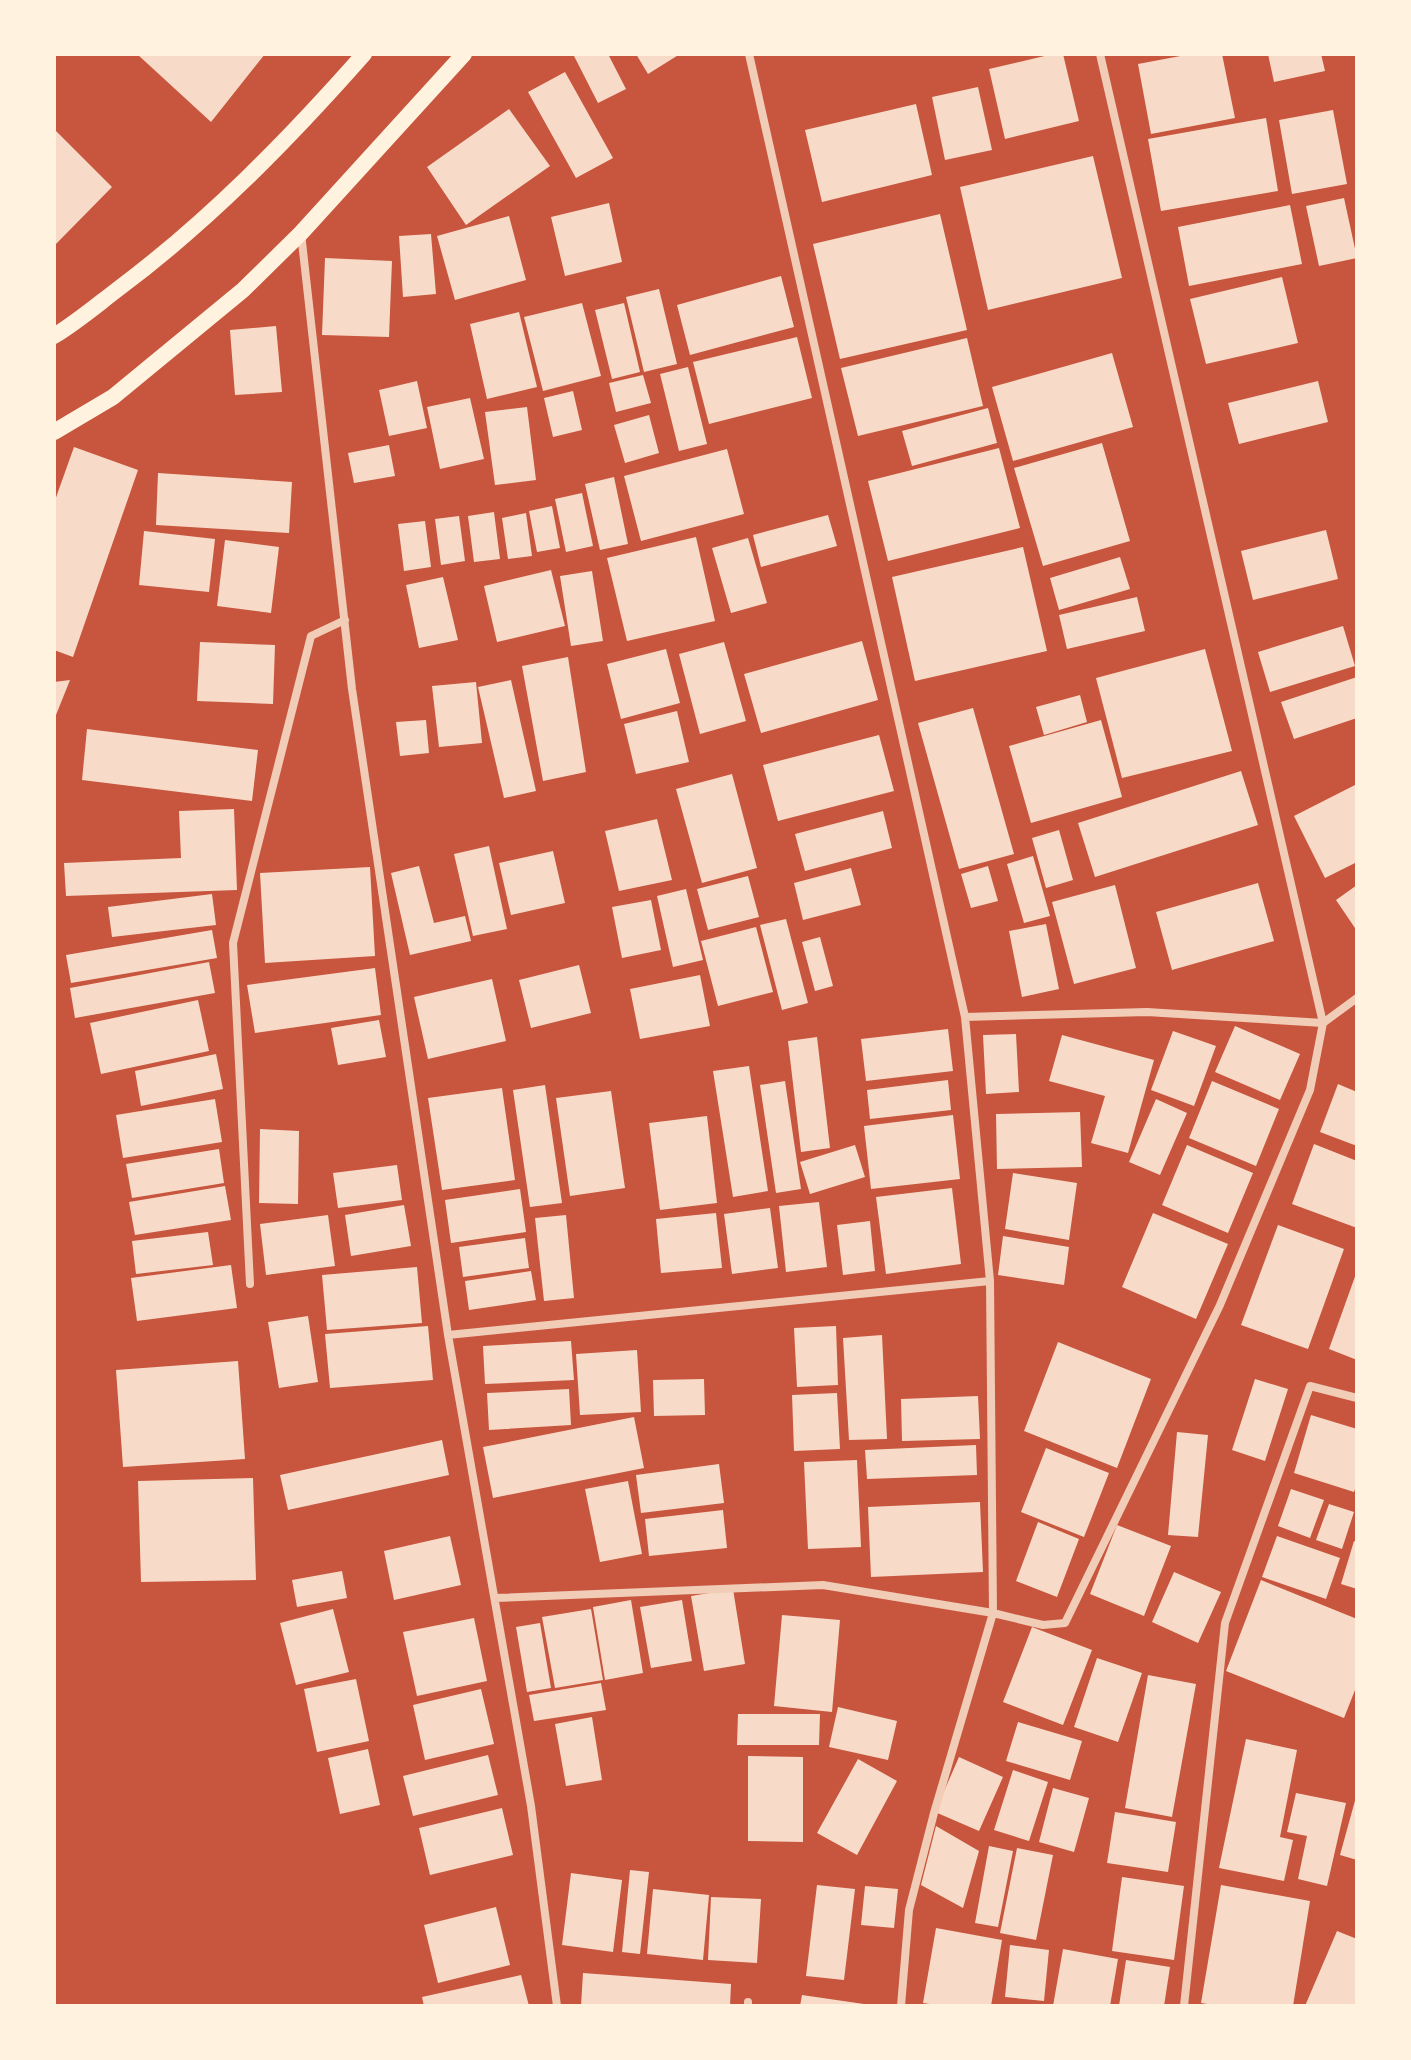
<svg xmlns="http://www.w3.org/2000/svg" width="1411" height="2060" viewBox="0 0 1411 2060" font-family="'Libre Baskerville',serif">
<rect width="100%" height="100%" fill="#c8553d"/>
<path fill="#f7dbc8" d="M137,54H265L211,122Z
M573,54H608L626,89L598,103Z
M636,54H680L648,74Z
M1053,54H1063L1079,121L1005,139L989,69Z
M1191,54H1222L1235,118L1151,134L1138,64Z
M1268,54H1321L1325,71L1274,82Z
M565,72L613,158L576,178L528,92Z
M978,87L992,150L945,160L932,97Z
M916,104L932,175L822,202L805,130Z
M509,109L550,166L466,225L427,167Z
M1333,110L1347,184L1292,194L1279,120Z
M1266,118L1278,191L1161,211L1148,139Z
M54,129L112,187L54,246Z
M1093,156L1122,278L988,310L960,187Z
M1344,198L1357,258L1319,266L1306,206Z
M609,203L622,262L565,276L551,217Z
M1290,205L1302,264L1189,286L1178,227Z
M940,214L967,330L840,359L813,244Z
M509,216L526,280L455,300L437,236Z
M431,234L436,294L403,297L399,236Z
M325,258L392,261L389,337L322,335Z
M781,276L794,327L690,355L677,305Z
M1282,277L1298,343L1206,364L1190,299Z
M659,289L677,364L644,372L626,297Z
M582,303L601,376L543,391L524,317Z
M624,303L640,372L612,379L595,310Z
M519,312L537,387L487,399L470,324Z
M276,326L282,392L235,395L230,330Z
M797,337L812,398L709,424L693,362Z
M967,338L983,406L858,436L841,368Z
M1112,353L1133,427L1013,461L992,387Z
M688,367L707,444L679,451L660,374Z
M643,375L651,403L616,412L609,383Z
M417,381L427,428L389,436L379,390Z
M1318,381L1328,422L1239,444L1228,403Z
M573,391L582,430L553,437L544,398Z
M470,398L484,459L440,469L427,407Z
M527,407L536,480L495,485L485,412Z
M988,408L997,443L912,466L902,431Z
M649,415L659,453L625,463L614,425Z
M1102,443L1130,541L1043,566L1014,468Z
M389,445L395,476L354,483L348,453Z
M74,447L138,470L73,657L54,650V503Z
M999,448L1020,528L888,561L868,481Z
M727,449L744,514L641,541L624,476Z
M158,473L292,482L289,533L156,525Z
M614,477L628,544L600,550L585,484Z
M582,493L593,546L566,552L555,499Z
M552,506L560,548L537,552L529,511Z
M494,512L500,559L474,562L468,516Z
M526,513L532,556L508,559L502,518Z
M828,515L837,546L761,567L753,535Z
M459,516L465,561L441,565L435,519Z
M425,521L431,567L404,571L398,524Z
M1326,530L1338,579L1253,600L1241,551Z
M144,531L215,539L209,592L139,585Z
M696,537L715,621L627,641L607,558Z
M748,538L767,603L731,613L712,548Z
M225,540L279,547L271,613L217,606Z
M1023,547L1047,651L915,681L892,577Z
M1120,557L1130,589L1059,610L1050,578Z
M551,570L565,626L497,642L484,586Z
M592,571L603,641L571,646L560,576Z
M443,577L458,640L419,648L406,585Z
M1137,597L1145,631L1067,649L1059,615Z
M1343,626L1355,666L1270,692L1258,652Z
M862,641L878,700L761,733L744,674Z
M200,642L275,645L273,704L197,701Z
M724,642L746,721L700,734L679,654Z
M666,649L680,703L621,719L607,664Z
M1205,649L1232,751L1122,778L1096,678Z
M568,657L586,772L543,781L522,666Z
M1357,677V718L1294,739L1281,702Z
M70,680L54,720V682Z
M511,680L536,791L504,798L478,687Z
M476,682L482,743L439,747L432,686Z
M1080,695L1087,722L1044,735L1036,707Z
M973,708L1014,854L959,869L918,723Z
M677,711L689,762L636,774L624,724Z
M426,720L429,753L400,756L396,722Z
M1101,720L1122,797L1031,823L1009,746Z
M87,729L258,750L252,801L82,780Z
M879,735L894,791L778,821L763,765Z
M1241,771L1258,825L1095,877L1078,823Z
M732,774L757,868L702,883L676,789Z
M1357,784V862L1325,878L1294,816Z
M234,809L237,890L66,896L64,863L181,858L179,811Z
M883,811L892,848L805,871L795,834Z
M657,819L672,880L619,891L605,831Z
M1059,830L1073,880L1046,888L1032,838Z
M489,846L507,929L473,936L454,854Z
M553,851L565,903L511,915L499,863Z
M1033,856L1050,916L1024,923L1007,864Z
M419,866L434,923L465,916L471,941L410,955L391,873Z
M988,866L998,901L971,908L961,874Z
M370,867L375,956L265,963L260,873Z
M851,868L861,905L803,920L794,883Z
M748,876L759,917L708,930L697,889Z
M1258,883L1274,941L1172,970L1156,912Z
M1115,885L1136,968L1074,984L1052,902Z
M1357,885V931L1336,900Z
M686,889L703,960L673,967L657,896Z
M212,894L216,925L112,937L108,907Z
M651,900L661,950L622,958L612,907Z
M786,919L808,1003L782,1010L760,925Z
M1046,924L1059,989L1022,997L1009,931Z
M756,927L773,992L718,1006L701,941Z
M212,930L217,958L71,983L66,955Z
M820,937L833,986L815,991L802,942Z
M209,962L215,993L75,1018L70,988Z
M579,965L591,1013L531,1028L519,980Z
M375,968L381,1015L255,1033L247,985Z
M700,975L710,1026L640,1039L630,989Z
M492,979L506,1041L428,1059L414,997Z
M198,1000L209,1051L101,1074L90,1023Z
M379,1020L386,1057L338,1065L331,1028Z
M1235,1026L1300,1054L1280,1100L1215,1072Z
M948,1029L953,1071L866,1081L861,1039Z
M1173,1031L1216,1046L1194,1106L1151,1090Z
M1016,1034L1019,1092L986,1094L983,1035Z
M1062,1035L1154,1060L1128,1153L1091,1143L1105,1096L1049,1081Z
M817,1037L830,1148L801,1152L788,1041Z
M216,1054L223,1089L141,1106L135,1071Z
M749,1066L768,1191L733,1197L713,1071Z
M948,1080L951,1110L870,1119L867,1090Z
M785,1081L801,1189L776,1193L760,1085Z
M1212,1081L1279,1109L1256,1166L1189,1138Z
M1338,1084L1357,1092V1146L1320,1132Z
M545,1085L562,1203L530,1207L513,1090Z
M502,1088L515,1180L442,1190L428,1098Z
M611,1091L625,1188L570,1196L556,1098Z
M215,1099L222,1142L123,1158L116,1115Z
M1156,1099L1187,1113L1160,1175L1129,1162Z
M1080,1112L1082,1167L997,1169L996,1114Z
M953,1115L960,1179L871,1189L864,1126Z
M707,1116L717,1203L660,1210L649,1123Z
M260,1129L299,1131L298,1204L259,1203Z
M1314,1144L1357,1161V1228L1292,1204Z
M855,1145L865,1177L810,1194L800,1162Z
M1187,1145L1253,1173L1228,1233L1162,1205Z
M219,1149L224,1183L132,1198L126,1164Z
M397,1165L402,1200L338,1208L333,1173Z
M1013,1173L1077,1183L1069,1240L1005,1229Z
M225,1186L231,1220L135,1235L129,1202Z
M952,1188L961,1264L886,1274L876,1197Z
M520,1189L526,1232L451,1243L445,1200Z
M819,1202L827,1267L786,1272L779,1206Z
M404,1205L411,1246L351,1256L345,1215Z
M770,1208L778,1268L732,1274L724,1214Z
M716,1213L722,1268L661,1273L656,1219Z
M1153,1213L1228,1244L1196,1319L1122,1287Z
M328,1215L335,1266L266,1275L260,1224Z
M566,1215L574,1298L544,1301L535,1218Z
M870,1221L875,1271L843,1275L837,1225Z
M1278,1225L1344,1249L1308,1349L1241,1325Z
M208,1232L213,1265L136,1274L132,1241Z
M1003,1236L1069,1247L1064,1285L998,1275Z
M525,1238L529,1268L463,1277L459,1247Z
M231,1265L237,1308L137,1321L131,1278Z
M417,1267L422,1323L327,1330L322,1275Z
M531,1271L536,1300L469,1310L465,1281Z
M1357,1271V1360L1329,1349Z
M308,1316L318,1382L279,1388L268,1322Z
M428,1326L433,1380L330,1388L325,1334Z
M836,1326L838,1385L797,1387L794,1328Z
M882,1335L887,1439L849,1440L843,1338Z
M571,1341L574,1380L485,1384L483,1346Z
M1058,1342L1151,1379L1117,1468L1024,1431Z
M637,1350L641,1412L580,1415L576,1354Z
M238,1361L245,1459L123,1467L116,1370Z
M704,1379L705,1415L654,1416L653,1380Z
M1255,1379L1288,1389L1265,1461L1232,1450Z
M569,1389L571,1425L489,1430L487,1393Z
M837,1393L840,1449L794,1451L792,1395Z
M978,1396L980,1439L902,1441L901,1399Z
M1311,1415L1357,1429V1483L1354,1492L1294,1473Z
M634,1417L644,1468L493,1498L483,1447Z
M1177,1432L1208,1435L1198,1537L1168,1535Z
M442,1440L449,1475L288,1510L280,1475Z
M976,1445L977,1475L867,1479L865,1450Z
M1046,1448L1109,1473L1084,1537L1021,1512Z
M857,1460L861,1547L808,1549L804,1462Z
M719,1464L724,1503L641,1513L636,1475Z
M253,1478L256,1580L141,1582L138,1481Z
M628,1481L642,1554L600,1562L585,1489Z
M1291,1489L1324,1500L1310,1538L1278,1526Z
M980,1502L983,1572L871,1577L868,1507Z
M1329,1504L1354,1512L1342,1549L1316,1540Z
M723,1510L727,1548L649,1556L645,1519Z
M1038,1522L1079,1539L1057,1597L1016,1581Z
M1117,1525L1171,1546L1144,1616L1090,1594Z
M450,1536L461,1585L394,1600L384,1551Z
M1277,1536L1340,1558L1326,1599L1262,1577Z
M1354,1541L1357,1542V1589L1341,1584Z
M342,1571L347,1598L297,1607L292,1580Z
M1174,1572L1221,1592L1198,1643L1152,1622Z
M1261,1580L1357,1619V1685L1344,1718L1226,1671Z
M733,1589L745,1664L704,1671L691,1596Z
M631,1600L643,1673L605,1680L593,1607Z
M682,1600L692,1661L651,1668L640,1607Z
M333,1609L349,1672L296,1685L280,1623Z
M591,1609L603,1680L555,1688L542,1617Z
M782,1615L840,1620L832,1712L774,1706Z
M474,1618L487,1681L417,1696L403,1632Z
M540,1623L551,1688L527,1692L516,1627Z
M1032,1627L1092,1650L1063,1725L1003,1702Z
M1097,1658L1142,1673L1118,1742L1074,1727Z
M1148,1675L1196,1684L1172,1817L1125,1808Z
M356,1679L369,1741L317,1752L304,1689Z
M601,1683L606,1710L534,1721L529,1695Z
M481,1689L494,1744L425,1760L413,1705Z
M838,1707L897,1721L888,1760L829,1747Z
M738,1714H820L819,1745H737Z
M592,1717L602,1780L566,1786L555,1724Z
M1018,1722L1082,1741L1070,1780L1006,1761Z
M1246,1739L1297,1750L1280,1837L1293,1840L1284,1881L1219,1868Z
M368,1749L380,1805L340,1814L328,1758Z
M488,1755L498,1795L413,1816L403,1776Z
M748,1756L803,1757V1842L748,1841Z
M959,1757L1003,1777L979,1831L935,1812Z
M858,1759L897,1781L857,1855L817,1833Z
M1013,1770L1048,1782L1029,1841L994,1830Z
M1053,1788L1089,1798L1074,1852L1039,1842Z
M1296,1793L1346,1803L1327,1886L1298,1879L1307,1836L1287,1832Z
M1356,1797L1357,1798V1860L1340,1855Z
M502,1808L513,1855L430,1875L419,1828Z
M1115,1812L1176,1822L1168,1872L1107,1863Z
M936,1826L979,1851L963,1908L921,1885Z
M989,1846L1013,1851L998,1927L975,1923Z
M1017,1848L1053,1855L1036,1940L1000,1933Z
M630,1870L649,1872L640,1954L622,1952Z
M571,1873L622,1880L613,1952L562,1945Z
M1122,1877L1184,1886L1174,1960L1112,1951Z
M817,1885L855,1889L844,1980L806,1976Z
M1221,1885L1310,1901L1293,2006H1220L1201,2003Z
M865,1886L898,1889L894,1928L861,1925Z
M653,1889L709,1895L703,1960L647,1954Z
M711,1897L761,1899L757,1963L708,1960Z
M496,1907L510,1965L438,1983L424,1925Z
M936,1928L1002,1940L991,2006H943L923,2003Z
M1337,1931L1357,1939V2006H1305Z
M1010,1945L1049,1950L1044,2001L1005,1997Z
M1063,1949L1118,1959L1110,2006H1053Z
M1126,1960L1170,1967L1164,2006H1119Z
M583,1973L731,1984L730,2006H581Z
M521,1975L529,2006H424L422,1997Z
M802,1995L864,2004L863,2006H800Z"/>
<g fill="none" stroke-linecap="round" stroke-linejoin="round">
<path stroke="#f1ccb7" stroke-width="8" d="M749,54L965,1017L990,1281L993,1613L934,1813L909,1910L901,2006
M301,233L352,689L448,1335L531,1806L557,2006
M965,1017L1147,1012L1323,1023L1357,998
M250,1284L233,943L311,636L345,620
M448,1335L990,1281
M495,1598L823,1585L993,1613L1043,1625L1065,1623L1220,1305L1310,1090L1323,1023L1100,54
M748,2002V2006
M1184,2006L1225,1623L1310,1386L1357,1398"/>
<path stroke="#fff3e0" stroke-width="16" d="M54,336C77,322 97,305 118,289C209,221 289,139 364,54
M54,432L113,397L243,290L301,233L464,54"/>
</g>
<rect width="1411" height="2060" fill="none" stroke="#fff3e0" stroke-width="112"/>
</svg>
